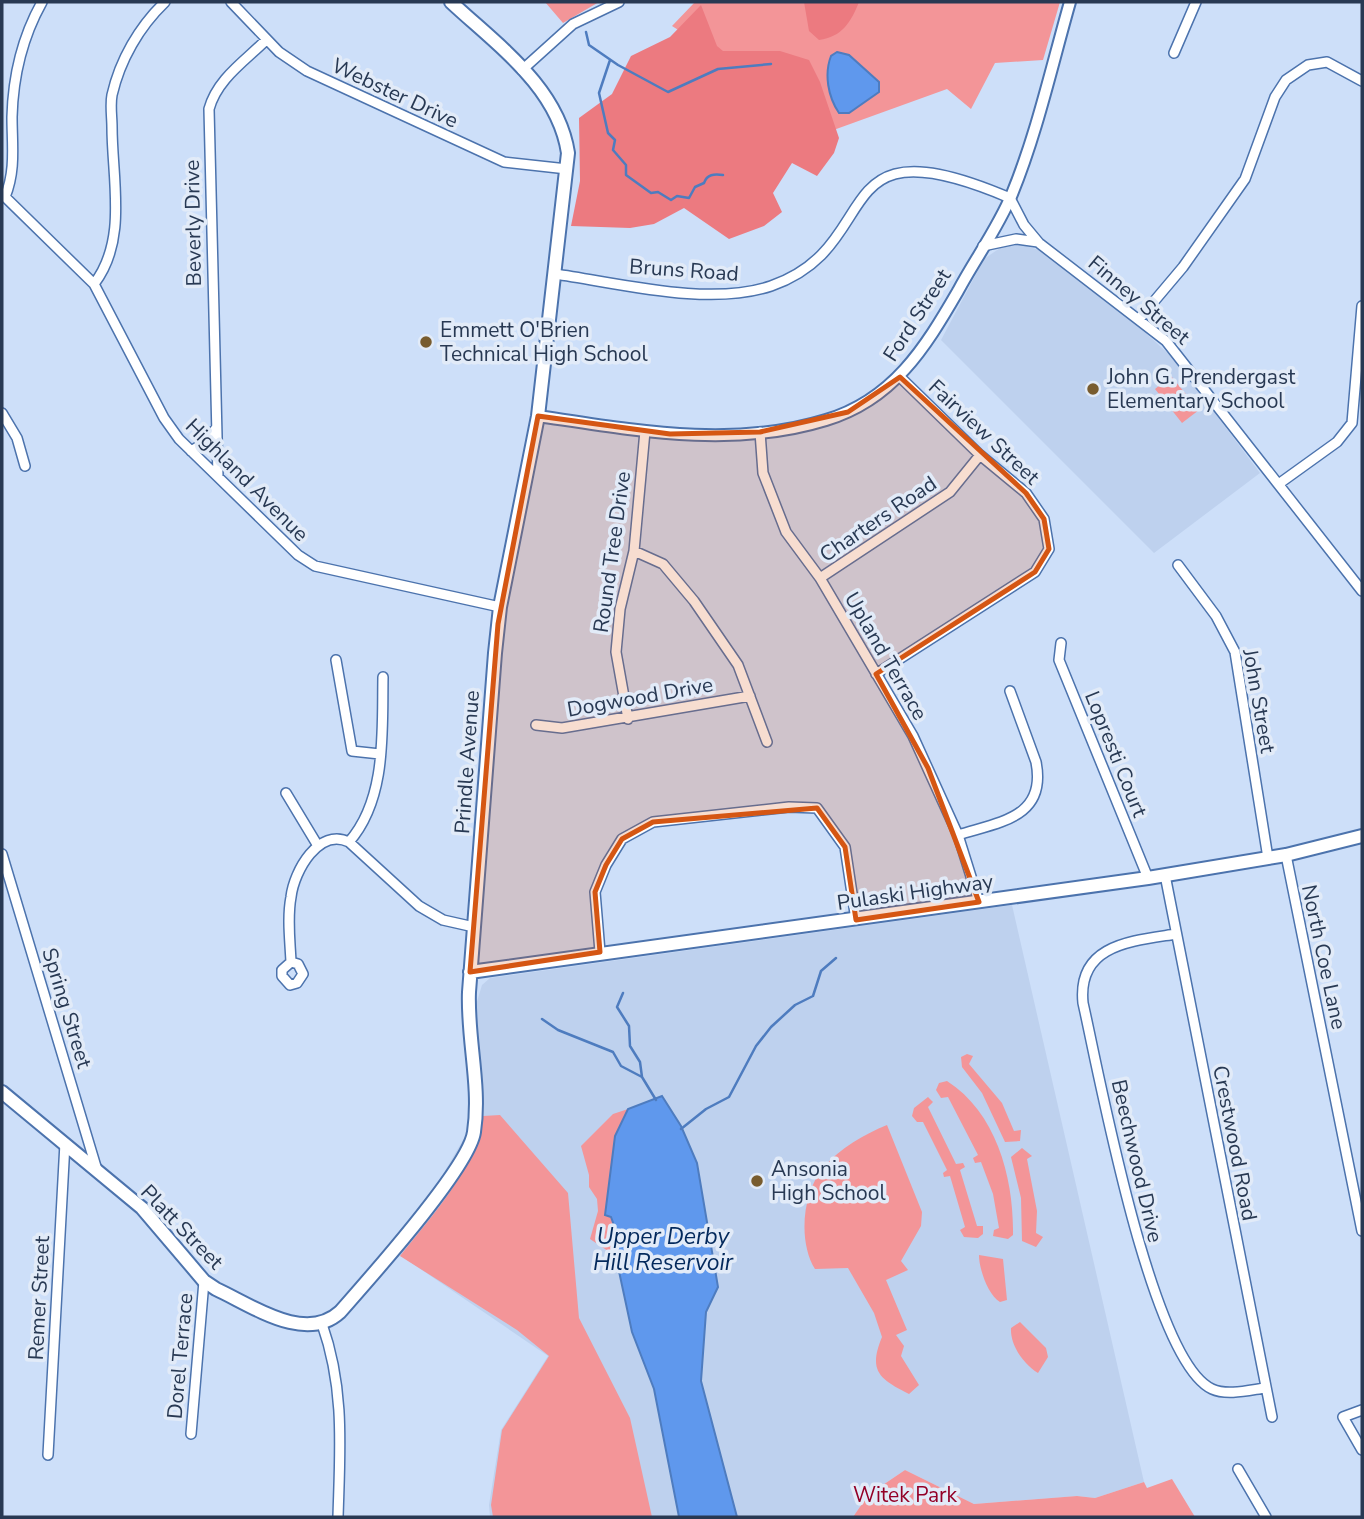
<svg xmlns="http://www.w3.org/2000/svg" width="1364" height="1519" viewBox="0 0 1364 1519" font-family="'Nunito Sans',sans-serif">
<rect width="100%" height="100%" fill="#cddff9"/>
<path fill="#bed1ee" d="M1020,244L1039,250L1135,323L1175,360L1260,473L1154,553L941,340L984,259L1000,248Z
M1012,905L1144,1482L1095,1498L1077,1496L974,1504L905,1470L868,1495L853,1517H490L489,1505L501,1430L548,1356L397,1253L481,1109L473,1015L482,985L490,978Z"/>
<path fill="#f39598" d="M545,2H599L563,23Z
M695,2H1060L1043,60L995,63L971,109L947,89L828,132L802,109L672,26Z
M1171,376L1199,410L1182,423L1155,389Z
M967,1054L973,1056L969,1064L1002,1103L1014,1131L1021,1130L1020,1141L1005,1142L982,1093L962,1067L961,1057Z
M947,1081C997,1113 1014,1179 1013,1235L1008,1239L993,1236L994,1230L999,1228L993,1194L981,1162L975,1163L973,1158L978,1155L948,1097L941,1098L936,1090L939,1083Z
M928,1097L933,1102L928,1107L956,1164L963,1163L965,1167L960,1170L977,1226H983V1234L978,1238L964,1237L960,1230L965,1227L950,1176L944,1177L943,1173L947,1170L923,1122H917L912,1116L914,1108Z
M628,1109L615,1136L605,1214L611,1217L617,1231L614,1248L608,1251L590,1239L598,1211L597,1199L589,1187V1175L581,1146L613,1114Z
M500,1115L568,1193L579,1318L630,1418L652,1517H493L491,1505L502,1430L549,1356L517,1330L400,1256C434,1213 474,1171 483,1116Z
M887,1125L922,1212L921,1226L901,1261L908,1270L886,1280L907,1330L896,1335L904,1346L901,1356L919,1385L909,1394C879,1379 868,1371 882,1337L874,1313L848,1268L815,1269C798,1242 802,1192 824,1167C840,1148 865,1134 887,1125Z
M1022,1148L1032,1156L1027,1159L1037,1211L1036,1233L1043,1237L1036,1247L1022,1241L1021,1198L1011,1157Z
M979,1255L1003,1259L1007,1300L1000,1302C988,1295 979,1269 979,1255Z
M1020,1322L1046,1348L1048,1357L1038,1373C1024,1364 1010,1346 1011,1328Z
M905,1470L974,1504L1077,1496L1095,1498L1144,1482L1147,1488L1172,1479L1195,1517H853L868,1495Z"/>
<path fill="#ec7a80" d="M804,2H859C851,22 842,37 819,40L809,31Z
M701,5L717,46L723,51H780L809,60L820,82L839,138L834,153L817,176L792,163L773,193L782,212L764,226L729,239L684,208L654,224L630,228L571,226L580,181L579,118L612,94L631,56L670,37Z"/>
<path fill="#5f98ed" stroke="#4e7cbf" stroke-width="2" d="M837,52L849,55L879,82V92L849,113H839C828,97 824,74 831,56Z
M662,1096L681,1126L697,1163L718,1287L706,1312L701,1381L737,1517H679L654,1389L632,1332L614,1248L616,1231L611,1217L605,1215L615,1136L628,1109Z"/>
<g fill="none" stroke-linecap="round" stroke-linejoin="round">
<path stroke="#4e7cbf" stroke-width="2.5" d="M586,32L589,45L618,65L668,92L718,69L771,64
M610,60L599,93L608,133L615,140L613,150L626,165V175L651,193L658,192L671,200L677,196L689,198L695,187L704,183C707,174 714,174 723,175
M623,993L617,1007L629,1026L630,1046L640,1062L642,1077L656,1100
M542,1019L558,1030L613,1052L621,1066L642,1077
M681,1129L706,1109L729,1097L756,1046L771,1027L795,1005L813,996L821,971L836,958"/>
<defs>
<path id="minor" d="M231,2L279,52L307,71L504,162L567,169
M1174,53L1196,2
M522,70L573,24L619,2
M2,194L94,284L164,418L179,439L298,555L315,566L500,607
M5,197C16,170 12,145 12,117C13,77 23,36 42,2
M983,246L1016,239L1038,242
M555,274C619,283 709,307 771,286C889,245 820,117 1010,198L1024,225L1039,243L1166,341L1362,591
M94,284C128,240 112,179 112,127C112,117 110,105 112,95C120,60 139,27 165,2
M1140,318L1183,267L1245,179L1275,97L1286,80L1308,65L1327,62L1362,81
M2,413L17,438L25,466
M760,432L763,473L786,532L820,578L913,736L958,835L979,902
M191,451L207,441L216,428
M218,477L209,109C217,79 245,61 266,40
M1280,483L1337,442L1352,423L1362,306
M634,551L663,564L694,601L738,665L767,742
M1178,565L1216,616L1235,652L1268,858
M820,578L950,492L980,455
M1061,643L1059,660L1148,878
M336,660L352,751L380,754
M876,674L1035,572L1049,549L1044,519L1026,493L980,455L900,377
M628,719L616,652L620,609L634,551L645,431
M536,725L562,728L750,696
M286,793L318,846
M958,835C999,822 1047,818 1036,762L1010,691
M349,842C387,799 382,731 383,677
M2,854L97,1170
M1286,855L1362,1231
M1165,875L1272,1417
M1176,934C1132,941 1077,944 1083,1003C1099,1073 1151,1361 1212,1389C1227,1396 1250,1390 1265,1388
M600,952L595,892L606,865L622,839L653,822L789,807L817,808L845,847L856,920
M291,962L298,964L303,974L297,983L290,985L282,976V970L291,962C290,940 287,918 291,897C294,871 319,827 349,842L419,906L443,920L474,927
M322,1324C345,1389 340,1449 338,1517
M1362,1410L1343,1417L1362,1450
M191,1434L204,1281
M48,1455L65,1143
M1238,1469L1266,1517"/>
<path id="tertiary" d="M538,416C633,430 732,449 826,420C893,400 925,348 958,291C975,259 998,228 1012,194C1037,133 1052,65 1070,2"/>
<path id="secondary" d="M470,972L1148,878L1286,855L1362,836
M2,1092L142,1208L204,1281L216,1289C251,1305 305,1344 340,1312C368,1280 469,1168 474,1132C481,1086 467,1038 469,992L495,653L500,607L538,416L568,153C558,87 497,45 451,2"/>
</defs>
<use href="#minor" stroke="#4c73ad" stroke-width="12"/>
<use href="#tertiary" stroke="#4c73ad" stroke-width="14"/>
<use href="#secondary" stroke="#4c73ad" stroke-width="16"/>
<use href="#minor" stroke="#fff" stroke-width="9"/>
<use href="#tertiary" stroke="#fff" stroke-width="10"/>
<use href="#secondary" stroke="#fff" stroke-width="12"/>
</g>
<path fill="#d55613" fill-opacity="0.2" stroke="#d55613" stroke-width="5" stroke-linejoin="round" d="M900,377L1026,493L1044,519L1049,549L1035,572L876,674L928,768L979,902L856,920L845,847L817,808L653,822L622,839L606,865L595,892L600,952L470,972L498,624L538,416L670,434L760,432L848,412Z"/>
<g fill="#785c2f" stroke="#e2ebf8" stroke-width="2.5">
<circle cx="426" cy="342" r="7"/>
<circle cx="1093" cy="389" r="7"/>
<circle cx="757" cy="1181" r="7"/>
</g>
<g text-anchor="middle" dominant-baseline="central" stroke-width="7" stroke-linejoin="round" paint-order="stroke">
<g font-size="21" fill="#283953" stroke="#e2ebf8">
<text transform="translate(395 93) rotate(25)">Webster Drive</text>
<text transform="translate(193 223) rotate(-91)">Beverly Drive</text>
<text transform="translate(684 270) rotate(4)">Bruns Road</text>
<text transform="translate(1139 300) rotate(40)">Finney Street</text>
<text transform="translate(917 315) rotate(-57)">Ford Street</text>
<text transform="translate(984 432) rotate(43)">Fairview Street</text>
<text transform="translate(247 480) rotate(45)">Highland Avenue</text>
<text transform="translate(878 519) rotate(-34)">Charters Road</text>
<text transform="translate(612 552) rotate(-82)">Round Tree Drive</text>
<text transform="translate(886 656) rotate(60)">Upland Terrace</text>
<text transform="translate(640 697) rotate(-10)">Dogwood Drive</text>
<text transform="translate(1259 701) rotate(80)">John Street</text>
<text transform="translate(1116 754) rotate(68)">Lopresti Court</text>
<text transform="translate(467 762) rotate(-86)">Prindle Avenue</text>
<text transform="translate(915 892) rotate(-8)">Pulaski Highway</text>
<text transform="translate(1324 957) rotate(78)">North Coe Lane</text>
<text transform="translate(67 1008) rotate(73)">Spring Street</text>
<text transform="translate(1235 1143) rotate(79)">Crestwood Road</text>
<text transform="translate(1137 1161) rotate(77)">Beechwood Drive</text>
<text transform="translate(182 1227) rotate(46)">Platt Street</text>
<text transform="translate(39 1298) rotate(-87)">Remer Street</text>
<text transform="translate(180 1356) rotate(-85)">Dorel Terrace</text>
</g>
<g font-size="21" fill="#283953" stroke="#e2ebf8" text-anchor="start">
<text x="440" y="330">Emmett O'Brien<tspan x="440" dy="24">Technical High School</tspan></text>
<text x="1107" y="377">John G. Prendergast<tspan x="1107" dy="24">Elementary School</tspan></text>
<text x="771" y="1169">Ansonia<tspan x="771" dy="24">High School</tspan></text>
</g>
<g font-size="21" fill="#930027" stroke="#e2ebf8">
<text x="905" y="1495">Witek Park</text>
</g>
<g font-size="23" font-style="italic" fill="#03295c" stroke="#e2ebf8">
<text x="663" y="1236">Upper Derby<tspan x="663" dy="26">Hill Reservoir</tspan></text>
</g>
</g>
<rect width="1364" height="1519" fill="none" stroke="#283953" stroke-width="7"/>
</svg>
